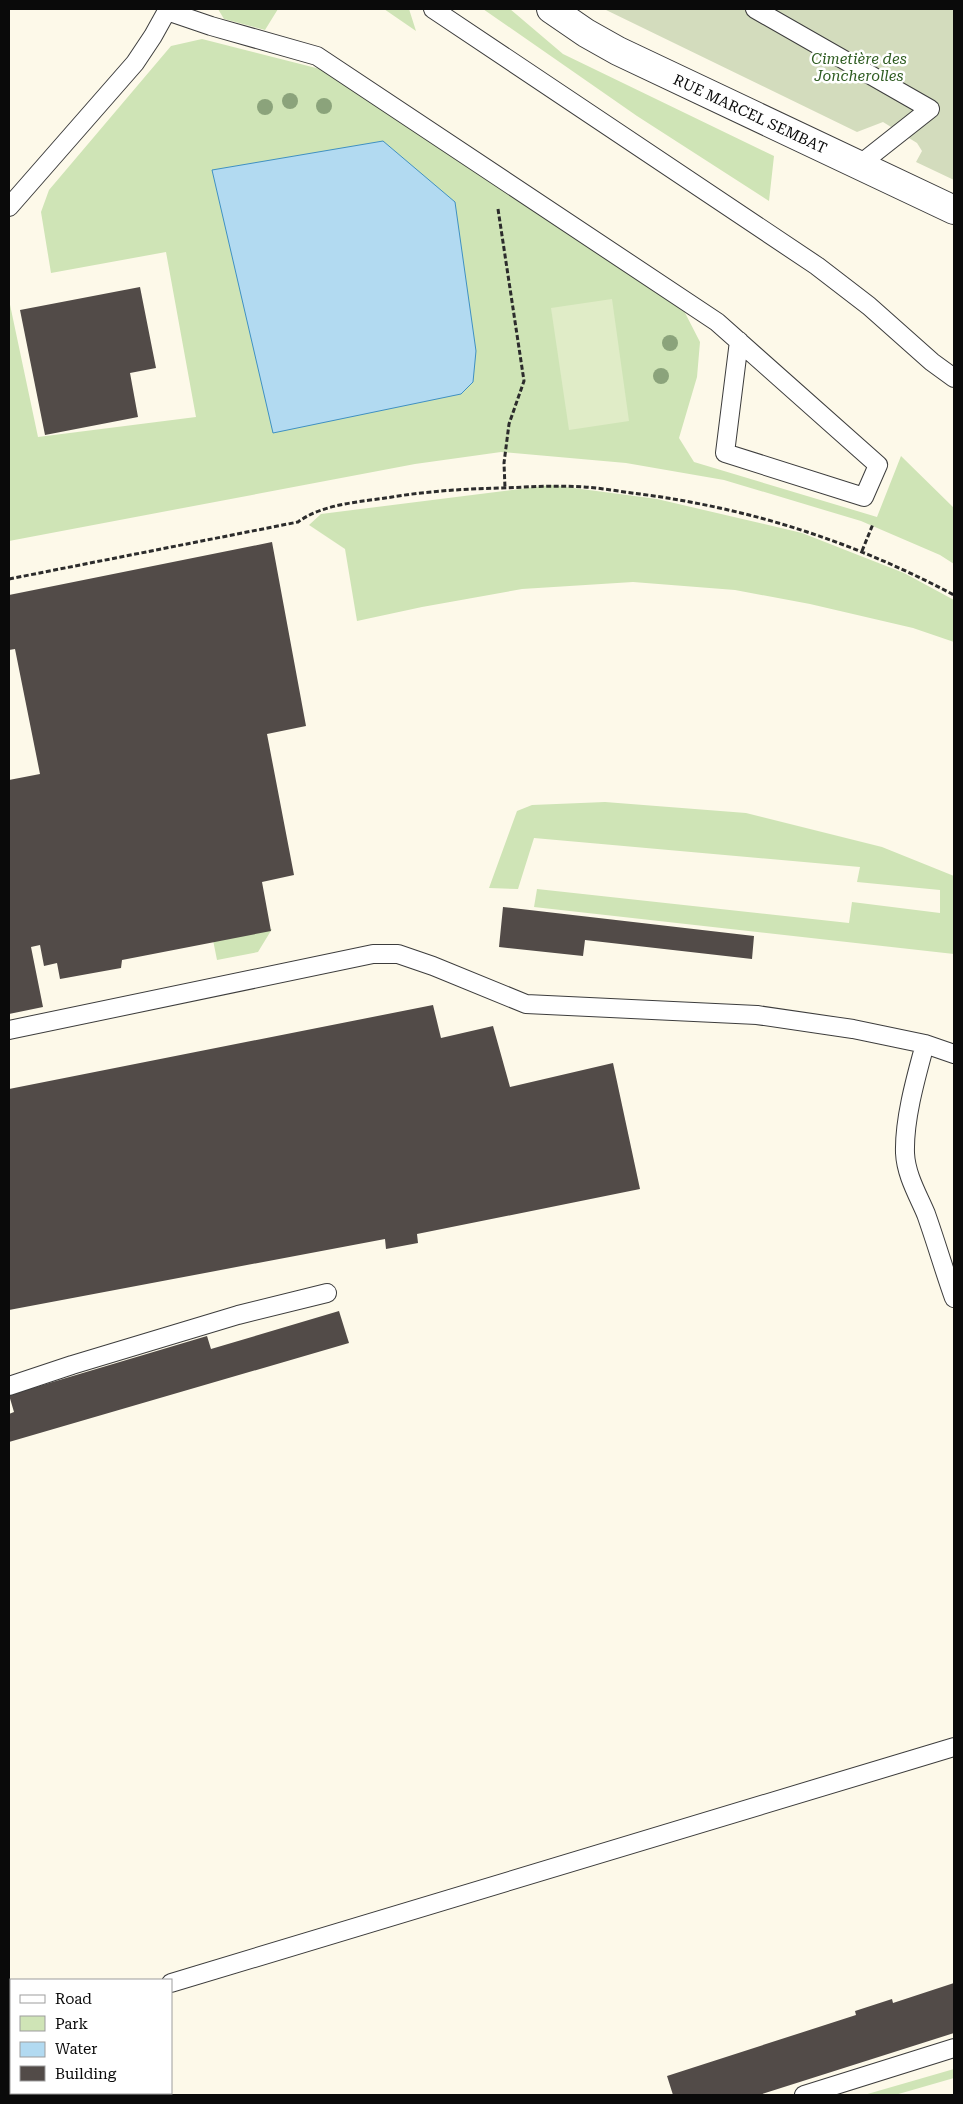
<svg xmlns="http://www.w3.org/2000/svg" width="963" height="2104" viewBox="0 0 963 2104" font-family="'Roboto Serif',serif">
<rect width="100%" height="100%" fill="#fdf9e9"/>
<path fill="#cfe4b6" d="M218,9H278L265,30L224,19Z
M384,9H409L416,31Z
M483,9H510L563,54L774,156L769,201L637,116Z
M202,39L324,70L681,305L700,342L697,377L679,438L694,462L877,517L901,456L954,508V564L940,555L861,521L724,480L626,463L501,452L415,464L9,541V300L38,437L196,417L166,252L51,273L41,212L49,190L171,46Z
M551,485L657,499L802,533L904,573L954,600V642L913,628L810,604L735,590L633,582L522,589L422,607L357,621L345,549L309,525L321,514Z
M605,802L746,813L882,847L954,876V954L534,907L537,889L849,923L852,902L940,913V890L857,882L860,867L534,838L518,889L489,888L517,811L532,805Z
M272,929L258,952L217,960L213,940Z
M954,2069V2078L895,2095H864Z"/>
<path fill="#d3dcbd" d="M604,9H954V180L916,162L922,151L917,143L883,122L857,132Z"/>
<path fill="#e0ecc7" d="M612,299L629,421L569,430L551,308Z"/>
<path fill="#b2daf1" stroke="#3f90c2" d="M383,141L455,202L476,351L473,382L461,394L273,433L212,170Z"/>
<path fill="#524b48" d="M140,287L156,368L130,373L138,417L45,435L20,310Z
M272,542L306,726L267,734L294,875L262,882L271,931L122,960L121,968L60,979L57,963L44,966L40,945L31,947L43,1007L9,1014V780L40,774L15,649L9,650V595Z
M503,907L754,936L752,959L585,940L583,956L499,947Z
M433,1005L441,1038L493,1026L510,1087L613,1063L640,1189L417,1234L418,1243L386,1249L385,1239L9,1310V1089Z
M339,1311L349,1343L9,1442V1414L14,1412L9,1395L207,1336L211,1349Z
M954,1983V2033L759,2095H673L667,2076L856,2015L855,2011L892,1999L893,2003Z"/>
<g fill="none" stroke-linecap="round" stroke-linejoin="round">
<defs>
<path id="lane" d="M433,9L817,266L869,306L932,362L954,378
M755,9L930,109L859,165
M167,11L211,26L317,56L717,322L878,465L864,497L725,453L739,341
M9,207L135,63L153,36L168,9
M9,1030L373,954H398L433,966L526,1004L757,1015L853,1029L925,1044L954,1054
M925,1044C916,1077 904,1119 905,1153C906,1175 918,1195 926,1214C936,1242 944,1270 954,1298
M9,1386L72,1365L238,1315L327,1293
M171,1983L954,1747
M9,2033L11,2032
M804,2095L954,2048"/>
<path id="street" d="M551,9L586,33L618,51L954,210"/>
</defs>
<use href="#lane" stroke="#3d3d3d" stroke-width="20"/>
<use href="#street" stroke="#3d3d3d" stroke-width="30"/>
<path stroke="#2c2c2c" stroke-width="3" stroke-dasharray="5 2.5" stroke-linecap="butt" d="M498,209L524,381L509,424L504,463L505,488
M862,551L873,524
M9,579L298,522C324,503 362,502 392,497C428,491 464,489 501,488C529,487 556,485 584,487C603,488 622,492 640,494C753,509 854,542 954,595"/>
<use href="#lane" stroke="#fff" stroke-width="18"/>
<use href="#street" stroke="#fff" stroke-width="28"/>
</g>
<g fill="#8ba37b">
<circle cx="290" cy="101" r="8"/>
<circle cx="324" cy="106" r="8"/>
<circle cx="265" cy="107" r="8"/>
<circle cx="670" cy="343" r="8"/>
<circle cx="661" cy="376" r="8"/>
</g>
<g text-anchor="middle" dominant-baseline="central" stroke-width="5" stroke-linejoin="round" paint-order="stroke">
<g font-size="15" font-style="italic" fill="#2e5c21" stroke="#fff">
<text x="859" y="59">Cimetière des<tspan x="859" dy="17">Joncherolles</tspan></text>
</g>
<g font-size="15" fill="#0a0a0a" stroke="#fff">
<text transform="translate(750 114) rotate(25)">RUE MARCEL SEMBAT</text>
</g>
</g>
<rect width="963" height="2104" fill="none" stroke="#0a0a0a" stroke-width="20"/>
<rect x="10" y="1979" width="162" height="115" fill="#ffffff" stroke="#9d9d9d"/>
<rect x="20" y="1995" width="25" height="8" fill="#ffffff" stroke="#9d9d9d"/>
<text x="55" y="2004" font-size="15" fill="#0a0a0a">Road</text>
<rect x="20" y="2016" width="25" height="15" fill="#cfe4b6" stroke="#9d9d9d"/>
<text x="55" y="2029" font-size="15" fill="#0a0a0a">Park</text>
<rect x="20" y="2042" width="25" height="15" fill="#b2daf1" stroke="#9d9d9d"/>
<text x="55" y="2054" font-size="15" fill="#0a0a0a">Water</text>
<rect x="20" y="2066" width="25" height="15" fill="#524b48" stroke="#9d9d9d"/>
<text x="55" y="2079" font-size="15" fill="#0a0a0a">Building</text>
</svg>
